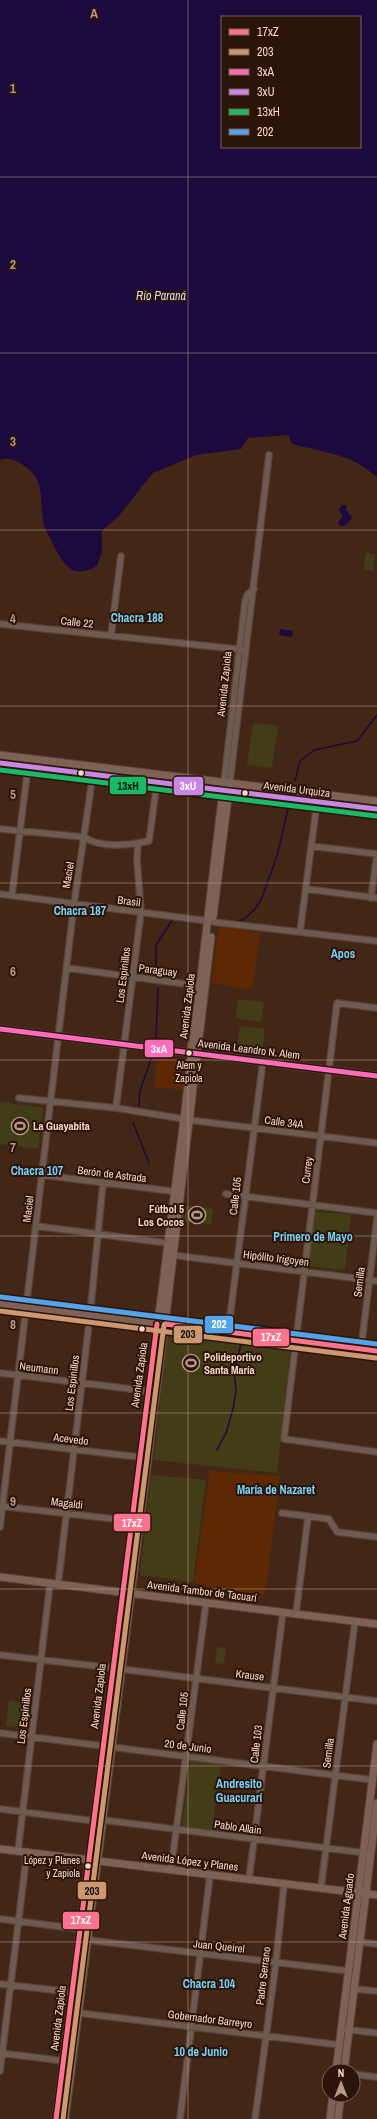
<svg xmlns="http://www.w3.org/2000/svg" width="377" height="2119" viewBox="0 0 377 2119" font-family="'Archivo Narrow',sans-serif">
<rect width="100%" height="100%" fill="#432716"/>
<path fill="#5f2805" d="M219,926L260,933L252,990L211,983Z
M157,1058L188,1062L185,1090L154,1087Z
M210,1471L280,1476L265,1595L220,1589L194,1583Z"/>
<path fill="#433d17" d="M366,553L375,554L373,571L364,570Z
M253,723L278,726L272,768L247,765Z
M238,999L264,1002L261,1022L236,1018Z
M240,1026L265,1029L263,1049L237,1045Z
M0,1102L43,1108L38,1149L0,1144Z
M182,1205L213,1209L211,1224L180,1221Z
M314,1211L351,1215L345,1270L308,1266Z
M158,1333H161L62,2119H58Z
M167,1336L290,1349L277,1473L154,1460Z
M151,1475L206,1480L193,1582L140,1575Z
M217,1647L226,1648L224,1664L215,1663Z
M9,1701L25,1703L21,1727L6,1726Z
M191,1759L221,1764L212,1831L182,1827Z"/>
<path fill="#1c0a3e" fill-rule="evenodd" d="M0,0H377V477C371,473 365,467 359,464C339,453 314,450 292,444L288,435L248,438L241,449L196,455L153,473L117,518L102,531V552L97,566C70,581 63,563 52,542C50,536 45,532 44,525C38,500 48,482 23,465C15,460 9,457 0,460ZM222,17H360V147H222Z
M342,505H346L347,511L352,518L345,526H340L338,522L343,517L339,510Z
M280,629L293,631L292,637L279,635Z"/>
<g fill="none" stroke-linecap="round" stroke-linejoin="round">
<path stroke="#1c0a3e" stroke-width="1.5" d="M295,781L300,761L314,750L357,741L377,715
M234,922L243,920L255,909L261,900L277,856L289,805
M156,971V945L173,919
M156,1038L158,988
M139,1107L140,1091L152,1056
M133,1123L149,1163
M217,1450L226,1433L233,1409L236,1390L234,1371L242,1340"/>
<defs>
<path id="minor" d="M0,624L246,650
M111,635L121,556
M224,782L245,602L247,595L254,589
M230,782L269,455
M0,829L84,837C102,849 129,845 149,841L157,782
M311,846L377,854
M306,889L377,898
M0,894L208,921
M12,895L28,767
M371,898L377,854
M213,922L377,941
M300,932L317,802
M67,968L200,986
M377,1008L337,1003L284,1439L377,1452
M19,1098L116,1108L184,1119
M116,1108L141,912L137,860L138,843
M189,1120L377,1143
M42,1175L179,1192
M226,1194L377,1213
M36,1226L167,1243
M172,1255L377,1281
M228,1332L263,1061
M361,1349L377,1218
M0,1373L148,1391
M0,1441L139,1457
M0,1506L132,1521
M282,1513L329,1519L337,1532L377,1537
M0,1527L74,904L93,774
M58,1585L90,1315L103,1183
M296,1614L308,1517
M0,1655L113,1668
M121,1669L377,1701
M0,1733L373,1780
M0,1809L94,1821
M103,1820L366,1853
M18,1851L50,1584
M171,1870L206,1603
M249,1879L283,1612
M321,1888L355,1621
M0,1919L80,1929
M88,1940L349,1971
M360,1942L377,1944
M0,1984L72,1992
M354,1989L377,1991
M79,2013L340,2045
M342,2029L377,2033
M0,2053L64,2061
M0,2071L27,1852
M353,2074L377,2077
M180,2119L210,1875
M255,2119L276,1962L284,1884"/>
<path id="major" d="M0,755L377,801
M0,763L377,809
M213,917L230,782
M0,1029L377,1076
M0,1304L377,1351
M0,1577L377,1624
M0,1849L377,1895
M336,2071L377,1744
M344,2071L377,1803
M56,2119L184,1119L224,782
M65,2119L165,1324L211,937
M330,2119L333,2095
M338,2119L341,2095"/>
</defs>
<use href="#minor" stroke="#594337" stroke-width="8"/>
<use href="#major" stroke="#594337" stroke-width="9"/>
<use href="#minor" stroke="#6f5a50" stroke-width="5.5"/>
<use href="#major" stroke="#7d6255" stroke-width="7"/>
<defs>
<path id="bus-1" d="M165,1324L377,1351
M56,2119L157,1324"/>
<path id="bus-2" d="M0,1311L376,1358
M63,2119L164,1325"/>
<path id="bus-3" d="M0,1029L377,1076"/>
<path id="bus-4" d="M0,763L377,809"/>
<path id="bus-5" d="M0,770L376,816"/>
<path id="bus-6" d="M1,1297L377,1344"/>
</defs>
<use href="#bus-1" stroke="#2b1409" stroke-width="8"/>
<use href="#bus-2" stroke="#2b1409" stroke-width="8"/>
<use href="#bus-3" stroke="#2b1409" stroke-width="8"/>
<use href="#bus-4" stroke="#2b1409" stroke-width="8"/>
<use href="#bus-5" stroke="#2b1409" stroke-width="8"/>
<use href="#bus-6" stroke="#2b1409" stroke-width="8"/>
<use href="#bus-1" stroke="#fc738d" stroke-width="5"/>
<use href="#bus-2" stroke="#cd976f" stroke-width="5"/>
<use href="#bus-3" stroke="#fb6dba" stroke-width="5"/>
<use href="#bus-4" stroke="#c787e3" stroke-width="5"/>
<use href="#bus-5" stroke="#1ab867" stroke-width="5"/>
<use href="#bus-6" stroke="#53a3e8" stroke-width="5"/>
</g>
<path fill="none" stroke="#b99989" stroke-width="1" stroke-opacity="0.55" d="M188,0V2119M0,177H377M0,353H377M0,530H377M0,706H377M0,883H377M0,1060H377M0,1236H377M0,1413H377M0,1589H377M0,1766H377M0,1942H377"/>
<defs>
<symbol id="stadium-ring" viewBox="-11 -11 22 22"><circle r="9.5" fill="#2b1409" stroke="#b99989" stroke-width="1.5"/><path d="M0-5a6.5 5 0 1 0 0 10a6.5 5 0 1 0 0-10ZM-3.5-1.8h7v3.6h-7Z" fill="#b99989"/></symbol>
</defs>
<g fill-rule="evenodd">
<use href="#stadium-ring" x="10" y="1116" width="20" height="20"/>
<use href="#stadium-ring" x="187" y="1205" width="20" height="20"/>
<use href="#stadium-ring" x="181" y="1353" width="20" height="20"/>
</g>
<g fill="#f8d7c7" stroke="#2b1409" stroke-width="1.5">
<circle cx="81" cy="773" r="3.5"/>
<circle cx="245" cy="793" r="3.5"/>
<circle cx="189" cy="1053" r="3.5"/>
<circle cx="142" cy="1329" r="3.5"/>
<circle cx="88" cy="1866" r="3.5"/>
</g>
<g text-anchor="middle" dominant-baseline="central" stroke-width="4" stroke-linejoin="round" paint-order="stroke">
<g font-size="10" fill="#f8d7c7" stroke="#2b1409">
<text x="189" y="1065">Alem y<tspan x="189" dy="13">Zapiola</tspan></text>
<text x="80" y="1860" text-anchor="end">López y Planes<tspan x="80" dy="13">y Zapiola</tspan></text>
</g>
<g font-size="11" fill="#f8d7c7" stroke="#2b1409">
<text transform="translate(77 622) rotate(6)">Calle 22</text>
<text transform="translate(224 684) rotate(-84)">Avenida Zapiola</text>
<text transform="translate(297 789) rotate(7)">Avenida Urquiza</text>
<text transform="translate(68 875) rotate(-81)">Maciel</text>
<text transform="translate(129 901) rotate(7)">Brasil</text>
<text transform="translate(158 970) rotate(7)">Paraguay</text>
<text transform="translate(123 975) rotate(-83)">Los Espinillos</text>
<text transform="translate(187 1006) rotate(-83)">Avenida Zapiola</text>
<text transform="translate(249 1049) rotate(7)">Avenida Leandro N. Alem</text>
<text transform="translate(284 1122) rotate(7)">Calle 34A</text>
<text transform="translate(307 1170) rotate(-83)">Currey</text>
<text transform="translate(112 1174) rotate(7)">Berón de Astrada</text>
<text transform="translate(235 1196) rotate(-83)">Calle 105</text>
<text transform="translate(28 1209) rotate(-83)">Maciel</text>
<text transform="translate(276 1258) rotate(7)">Hipólito Irigoyen</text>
<text transform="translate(359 1282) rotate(-83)">Semilla</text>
<text transform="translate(39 1368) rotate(7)">Neumann</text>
<text transform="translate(139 1375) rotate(-82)">Avenida Zapiola</text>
<text transform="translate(72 1383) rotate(-83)">Los Espinillos</text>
<text transform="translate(71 1439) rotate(7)">Acevedo</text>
<text transform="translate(67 1503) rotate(7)">Magaldi</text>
<text transform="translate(202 1591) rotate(7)">Avenida Tambor de Tacuarí</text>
<text transform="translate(250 1675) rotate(7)">Krause</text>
<text transform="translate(98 1696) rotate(-83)">Avenida Zapiola</text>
<text transform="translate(182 1711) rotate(-83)">Calle 105</text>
<text transform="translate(24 1716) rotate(-83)">Los Espinillos</text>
<text transform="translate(256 1744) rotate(-83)">Calle 103</text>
<text transform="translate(188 1746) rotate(7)">20 de Junio</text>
<text transform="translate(328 1753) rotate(-83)">Semilla</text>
<text transform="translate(238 1827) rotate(8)">Pablo Allain</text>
<text transform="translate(190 1861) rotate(7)">Avenida López y Planes</text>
<text transform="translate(346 1906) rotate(-83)">Avenida Aguado</text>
<text transform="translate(219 1946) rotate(6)">Juan Queirel</text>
<text transform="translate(263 1976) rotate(-83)">Padre Serrano</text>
<text transform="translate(58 2018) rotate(-83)">Avenida Zapiola</text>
<text transform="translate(210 2019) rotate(7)">Gobernador Barreyro</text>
</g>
<g font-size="11" font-weight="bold" fill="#f8d7c7" stroke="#2b1409" text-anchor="start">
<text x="33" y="1126">La Guayabita</text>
<text x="184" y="1209" text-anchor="end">Fútbol 5<tspan x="184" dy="13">Los Cocos</tspan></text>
<text x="204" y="1357">Polideportivo<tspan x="204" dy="13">Santa María</tspan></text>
</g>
<g font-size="12" font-style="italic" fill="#dcdbef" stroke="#2b1409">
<text x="161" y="296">Río Paraná</text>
</g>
<g font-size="12" font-weight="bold" fill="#78d1f6" stroke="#2b1409">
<text x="137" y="618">Chacra 188</text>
<text x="80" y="911">Chacra 187</text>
<text x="343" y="954">Apos</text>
<text x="37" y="1171">Chacra 107</text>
<text x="313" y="1237">Primero de Mayo</text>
<text x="276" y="1490">María de Nazaret</text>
<text x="239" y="1784">Andresito<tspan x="239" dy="14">Guacurarí</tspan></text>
<text x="209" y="1984">Chacra 104</text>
<text x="201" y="2052">10 de Junio</text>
</g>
</g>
<g font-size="13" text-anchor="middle" font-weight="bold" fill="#b99989" stroke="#2b1409" stroke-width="4" stroke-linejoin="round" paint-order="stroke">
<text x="94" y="18">A</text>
<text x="13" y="93">1</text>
<text x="13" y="269">2</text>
<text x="13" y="446">3</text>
<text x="13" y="623">4</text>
<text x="13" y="799">5</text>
<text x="13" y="976">6</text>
<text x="13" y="1152">7</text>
<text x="13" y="1329">8</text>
<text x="13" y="1506">9</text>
</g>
<g stroke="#2b1409" stroke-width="1.5">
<rect x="109" y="776" width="38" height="19" rx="4" fill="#1ab867"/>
<rect x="173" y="776" width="31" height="20" rx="4" fill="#c787e3"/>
<rect x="144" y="1039" width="30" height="19" rx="4" fill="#fb6dba"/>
<rect x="204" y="1315" width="30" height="19" rx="4" fill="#53a3e8"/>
<rect x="173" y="1325" width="30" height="19" rx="4" fill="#cd976f"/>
<rect x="252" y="1328" width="38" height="19" rx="4" fill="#fc738d"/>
<rect x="113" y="1513" width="38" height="19" rx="4" fill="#fc738d"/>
<rect x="77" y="1881" width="30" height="19" rx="4" fill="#cd976f"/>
<rect x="62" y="1911" width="38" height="19" rx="4" fill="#fc738d"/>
</g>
<g font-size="11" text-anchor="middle" font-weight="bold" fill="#fff">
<text x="188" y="790">3xU</text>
<text x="159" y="1053">3xA</text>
<text x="219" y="1328">202</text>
<text x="271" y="1341">17xZ</text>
<text x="132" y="1527">17xZ</text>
<text x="81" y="1924">17xZ</text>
</g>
<g font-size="11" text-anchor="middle" font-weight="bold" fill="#111">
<text x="128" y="790">13xH</text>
<text x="188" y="1338">203</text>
<text x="92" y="1895">203</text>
</g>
<rect x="221" y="16" width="140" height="132" fill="#2b1409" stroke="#7d6255"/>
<rect x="229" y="29" width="20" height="6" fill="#fc738d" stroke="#7d6255"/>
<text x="257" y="36" font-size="12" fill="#f8d7c7">17xZ</text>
<rect x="229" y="49" width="20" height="6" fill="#cd976f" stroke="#7d6255"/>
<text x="257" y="56" font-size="12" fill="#f8d7c7">203</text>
<rect x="229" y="69" width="20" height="6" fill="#fb6dba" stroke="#7d6255"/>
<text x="257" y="76" font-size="12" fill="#f8d7c7">3xA</text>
<rect x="229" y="89" width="20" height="6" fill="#c787e3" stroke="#7d6255"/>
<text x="257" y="96" font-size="12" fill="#f8d7c7">3xU</text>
<rect x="229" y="109" width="20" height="6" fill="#1ab867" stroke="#7d6255"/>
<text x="257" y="116" font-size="12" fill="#f8d7c7">13xH</text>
<rect x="229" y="129" width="20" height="6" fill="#53a3e8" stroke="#7d6255"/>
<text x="257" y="136" font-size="12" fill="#f8d7c7">202</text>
<g transform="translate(341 2083)"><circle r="19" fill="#2b1409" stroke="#7d6255"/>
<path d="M0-3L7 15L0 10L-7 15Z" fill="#b99989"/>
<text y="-6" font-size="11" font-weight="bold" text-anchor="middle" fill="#f8d7c7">N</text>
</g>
</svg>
